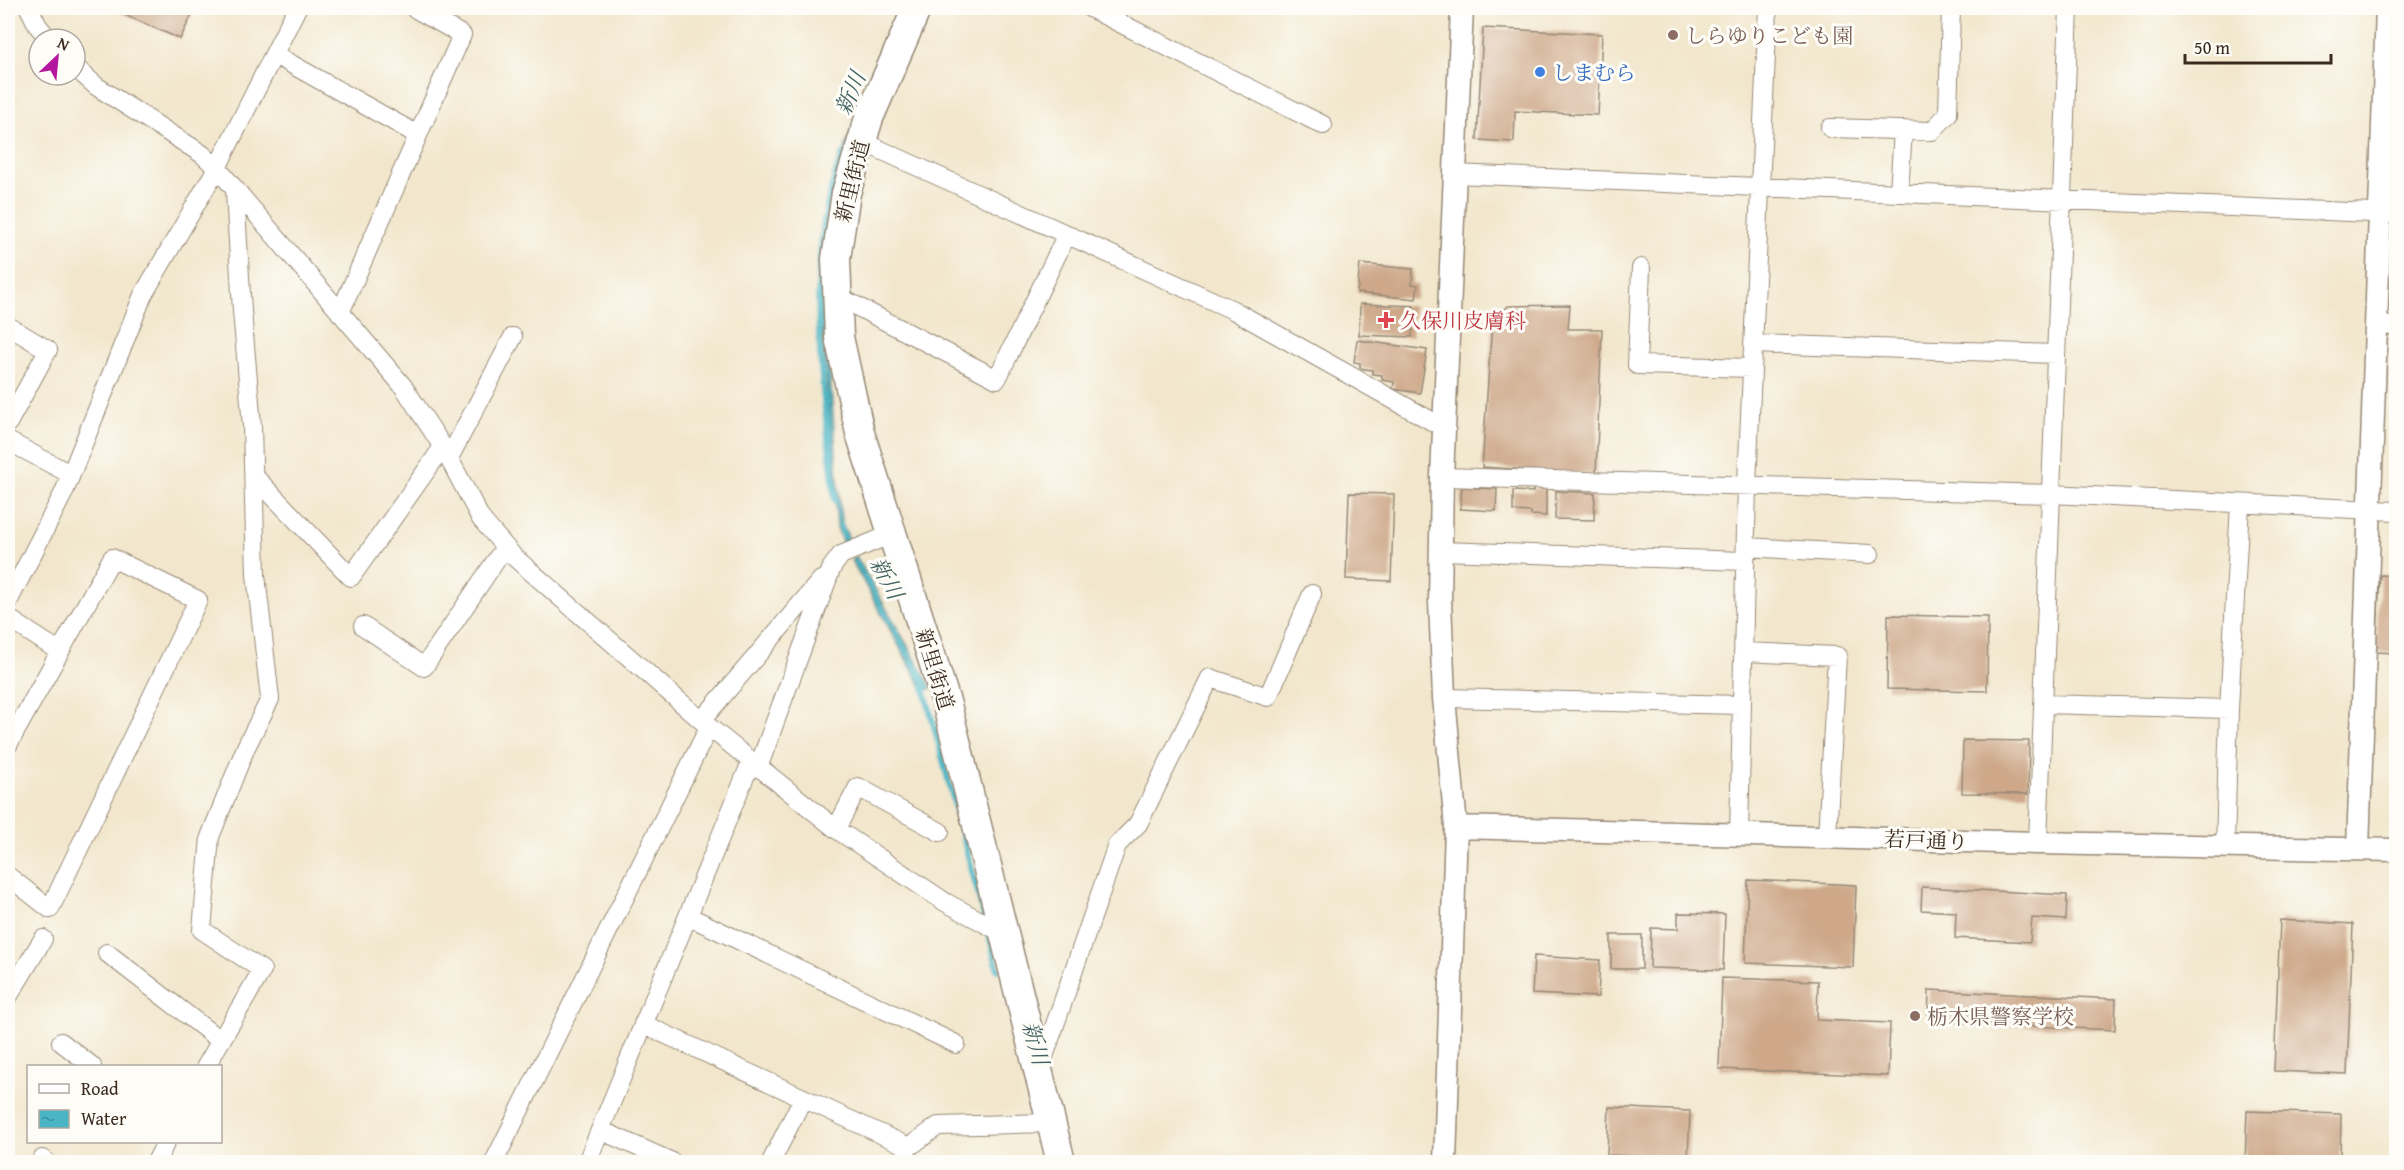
<svg xmlns="http://www.w3.org/2000/svg" width="2404" height="1170" viewBox="0 0 2404 1170" font-family="'Gentium Book Plus','Noto Serif JP',serif">
<defs>
<pattern id="water-ripples" width="26" height="14" patternUnits="userSpaceOnUse" patternTransform="scale(1.5)"><rect width="26" height="14" fill="#49b5c5"/><path d="M2 4q2-2 4 0t4 0M15 11q2-2 4 0t4 0" fill="none" stroke="#3e939f"/></pattern>
</defs>
<rect width="100%" height="100%" fill="#fdfcf7"/>
<filter id="ink" filterUnits="userSpaceOnUse"><feTurbulence type="fractalNoise" baseFrequency=".0167" numOctaves="2"/><feDisplacementMap in="SourceGraphic" scale="12" xChannelSelector="R" yChannelSelector="G"/><feConvolveMatrix kernelMatrix="1 2 1 2 8 2 1 2 1" color-interpolation-filters="sRGB"/></filter>
<filter id="wash" filterUnits="userSpaceOnUse"><feTurbulence type="fractalNoise" baseFrequency=".008" numOctaves="4" result="noise"/><feDisplacementMap in="SourceGraphic" scale="24" xChannelSelector="R" yChannelSelector="G"/><feGaussianBlur stdDeviation="1.35" result="paint"/><feColorMatrix in="noise" values="0 0 0 0 0 0 0 0 0 0 0 0 0 0 0 0 0 1.4 0 .05"/><feComposite in="paint" operator="in"/></filter>
<g filter="url(#wash)">
<rect width="100%" height="100%" fill="#f2e7cd"/>
<path fill="url(#water-ripples)" stroke="#427072" stroke-width="1.5" d="M859,108L827,335L841,521L851,543L844,546L837,528L819,278C823,219 838,163 859,108Z
M856,556L932,688L924,691L851,559Z"/>
<g fill="none" stroke-linecap="round" stroke-linejoin="round">
<path stroke="#49b5c5" stroke-width="6" d="M835,500C824,391 800,258 843,154
M923,684L985,920
M988,930L998,970"/>
</g>
<g id="blocks">
<path fill="#cea889" d="M109,8H195L180,39Z
M1483,28L1602,34L1598,115L1515,111L1514,142L1477,140Z
M1360,264L1413,269L1412,284L1418,285L1416,299L1357,293Z
M1360,304L1414,306L1412,337L1359,335Z
M1570,305L1568,329H1602L1596,474L1482,467L1492,323L1508,306Z
M1357,340L1427,350L1420,393L1393,389L1394,382L1382,380V375L1372,374V370L1360,368V363L1354,362Z
M1462,487L1497,489L1496,511L1460,509Z
M1533,488L1546,489V516L1531,515V512L1513,511V491L1533,492Z
M1556,491L1595,493L1594,520L1555,519Z
M1349,493L1394,494L1391,581L1346,579Z
M2380,575L2396,576V653L2376,652Z
M1888,615L1988,617L1987,691L1887,689Z
M1963,740L2029,741L2028,794L1962,793Z
M1748,880L1856,885L1853,967L1745,963Z
M1922,887L2067,895L2066,920L2032,918L2030,942L1955,938L1956,912L1921,910Z
M1678,913L1725,914L1723,970L1650,968L1651,928L1678,929Z
M2280,920L2353,924L2347,1074L2274,1071Z
M1611,935H1642V969H1611Z
M1534,956L1600,960L1598,997L1532,994Z
M1722,978L1818,981L1817,1020L1890,1023L1888,1076L1719,1069Z
M1929,990L2116,999L2115,1030L1928,1021Z
M1609,1107L1690,1111L1688,1159L1607,1155Z
M2247,1111L2341,1114L2340,1162H2245Z"/>
</g>
</g>
<g filter="url(#ink)">
<use href="#blocks" fill-opacity="0" stroke="#968876" stroke-width="1.5"/>
<g fill="none" stroke-linecap="round" stroke-linejoin="round">
<defs>
<path id="minor" d="M29,8L38,26L49,39
M1090,8L1323,125
M275,55L418,135
M75,67L96,86L202,154L217,168L403,386L443,447L481,519L513,556L709,727L836,829L945,902L1003,933
M1830,128L1932,131L1948,114L1951,8
M861,141L1233,310L1444,428
M1454,174L2396,214
M1899,192L1903,130
M1641,268L1637,365L1752,368
M837,296L997,379L1067,234
M340,313L462,35L414,8
M2376,325L2396,326
M8,326L48,350L8,423
M1753,344L2056,354
M8,441L70,474
M449,458L513,337
M254,476L351,577L443,447
M1442,477L2051,494L2396,511
M1746,547L1870,554
M1441,551L1745,561
M8,602L64,492L143,295L217,168L297,8
M8,618L60,652
M363,626L424,667L505,547
M1743,652L1837,656L1827,837
M1444,698L1741,705
M2043,704L2229,709
M702,720L821,580
M8,745L112,558L198,600L50,909L8,876
M758,768L832,567L841,555L892,534
M836,829L858,787L940,832
M1739,835L1747,484L1768,8
M2038,843L2069,8
M2225,846L2229,709L2240,504
M688,916L956,1044
M107,953L221,1041
M8,997L43,939
M643,1024L909,1147L938,1126L1051,1123
M61,1042L92,1066
M206,1066L262,970L202,930L210,837L246,747L270,699L256,575L252,426L242,311L235,191
M1039,1071L1117,845L1138,824L1210,678L1268,697L1312,594
M600,1130L672,1162
M42,1159L47,1162
M156,1162L166,1142
M494,1162L709,727
M587,1162L751,762
M771,1162L803,1098"/>
<path id="tertiary" d="M1456,827L2038,843L2396,850
M2358,849L2387,8
M1445,1162L1456,827L1444,698L1440,601L1442,477L1462,8"/>
<path id="primary" d="M917,8L869,118L846,193L836,259L839,337L860,433L947,705L1061,1162"/>
</defs>
<use href="#minor" stroke="#968876" stroke-width="20"/>
<use href="#tertiary" stroke="#968876" stroke-width="25"/>
<use href="#primary" stroke="#968876" stroke-width="31"/>
<use href="#minor" stroke="#fff" stroke-width="18"/>
<use href="#tertiary" stroke="#fff" stroke-width="22"/>
<use href="#primary" stroke="#fff" stroke-width="28"/>
</g>
</g>
<g fill="#8d6e63" stroke="#fdfcf7" stroke-width="2">
<circle cx="1673" cy="35" r="6"/>
<circle cx="1915" cy="1016" r="6"/>
</g>
<circle fill="#3f7fe0" stroke="#fdfcf7" stroke-width="2" cx="1540" cy="72" r="6"/>
<path fill="#e0444e" stroke="#fdfcf7" stroke-width="2" d="M1383 311h6v6h6v6h-6v6h-6v-6h-6v-6h6z"/>
<g text-anchor="middle" dominant-baseline="central" stroke-width="6" stroke-linejoin="round" paint-order="stroke">
<g font-size="21" fill="#785e54" stroke="#fdfcf7" text-anchor="start">
<text x="1685" y="35">しらゆりこども園</text>
<text x="1927" y="1016">栃木県警察学校</text>
</g>
<g font-size="21" fill="#366cbe" stroke="#fdfcf7" text-anchor="start">
<text x="1552" y="72">しまむら</text>
</g>
<g font-size="21" fill="#3b2a1e" stroke="#fdfcf7">
<text transform="translate(852 181) rotate(-76)">新里街道</text>
<text transform="translate(935 669) rotate(73)">新里街道</text>
<text transform="translate(1926 840) rotate(2)">若戸通り</text>
</g>
<g font-size="21" fill="#be3a42" stroke="#fdfcf7" text-anchor="start">
<text x="1400" y="320">久保川皮膚科</text>
</g>
<g font-size="22" font-style="italic" fill="#416261" stroke="#fdfcf7">
<text transform="translate(850 93) rotate(-67)">新川</text>
<text transform="translate(887 578) rotate(62)">新川</text>
<text transform="translate(1036 1043) rotate(75)">新川</text>
</g>
</g>
<rect width="2404" height="1170" fill="none" stroke="#fdfcf7" stroke-width="30"/>
<rect x="27" y="1065" width="195" height="78" fill="#fdfcf7" stroke="#afa8a0" stroke-width="1.5"/>
<rect x="39" y="1084" width="30" height="9" fill="#ffffff" stroke="#afa8a0" stroke-width="1.5"/>
<text x="81" y="1095" font-size="18" fill="#3b2a1e">Road</text>
<rect x="39" y="1110" width="30" height="18" fill="url(#water-ripples)" stroke="#afa8a0" stroke-width="1.5"/>
<text x="81" y="1125" font-size="18" fill="#3b2a1e">Water</text>
<g transform="translate(57 57) rotate(26)"><circle r="28" fill="#fdfcf7" stroke="#afa8a0" stroke-width="1.5"/>
<path d="M0-4.5L10 22L0 15L-10 22Z" fill="#b5179e"/>
<text y="-9" font-size="16" font-weight="bold" text-anchor="middle" fill="#3b2a1e">N</text>
</g>
<path d="M2185 54v9h146v-9" fill="none" stroke="#3b2a1e" stroke-width="3"/>
<text x="2194" y="54" font-size="18" fill="#3b2a1e" stroke="#fdfcf7" stroke-width="4.5" paint-order="stroke">50 m</text>
</svg>
